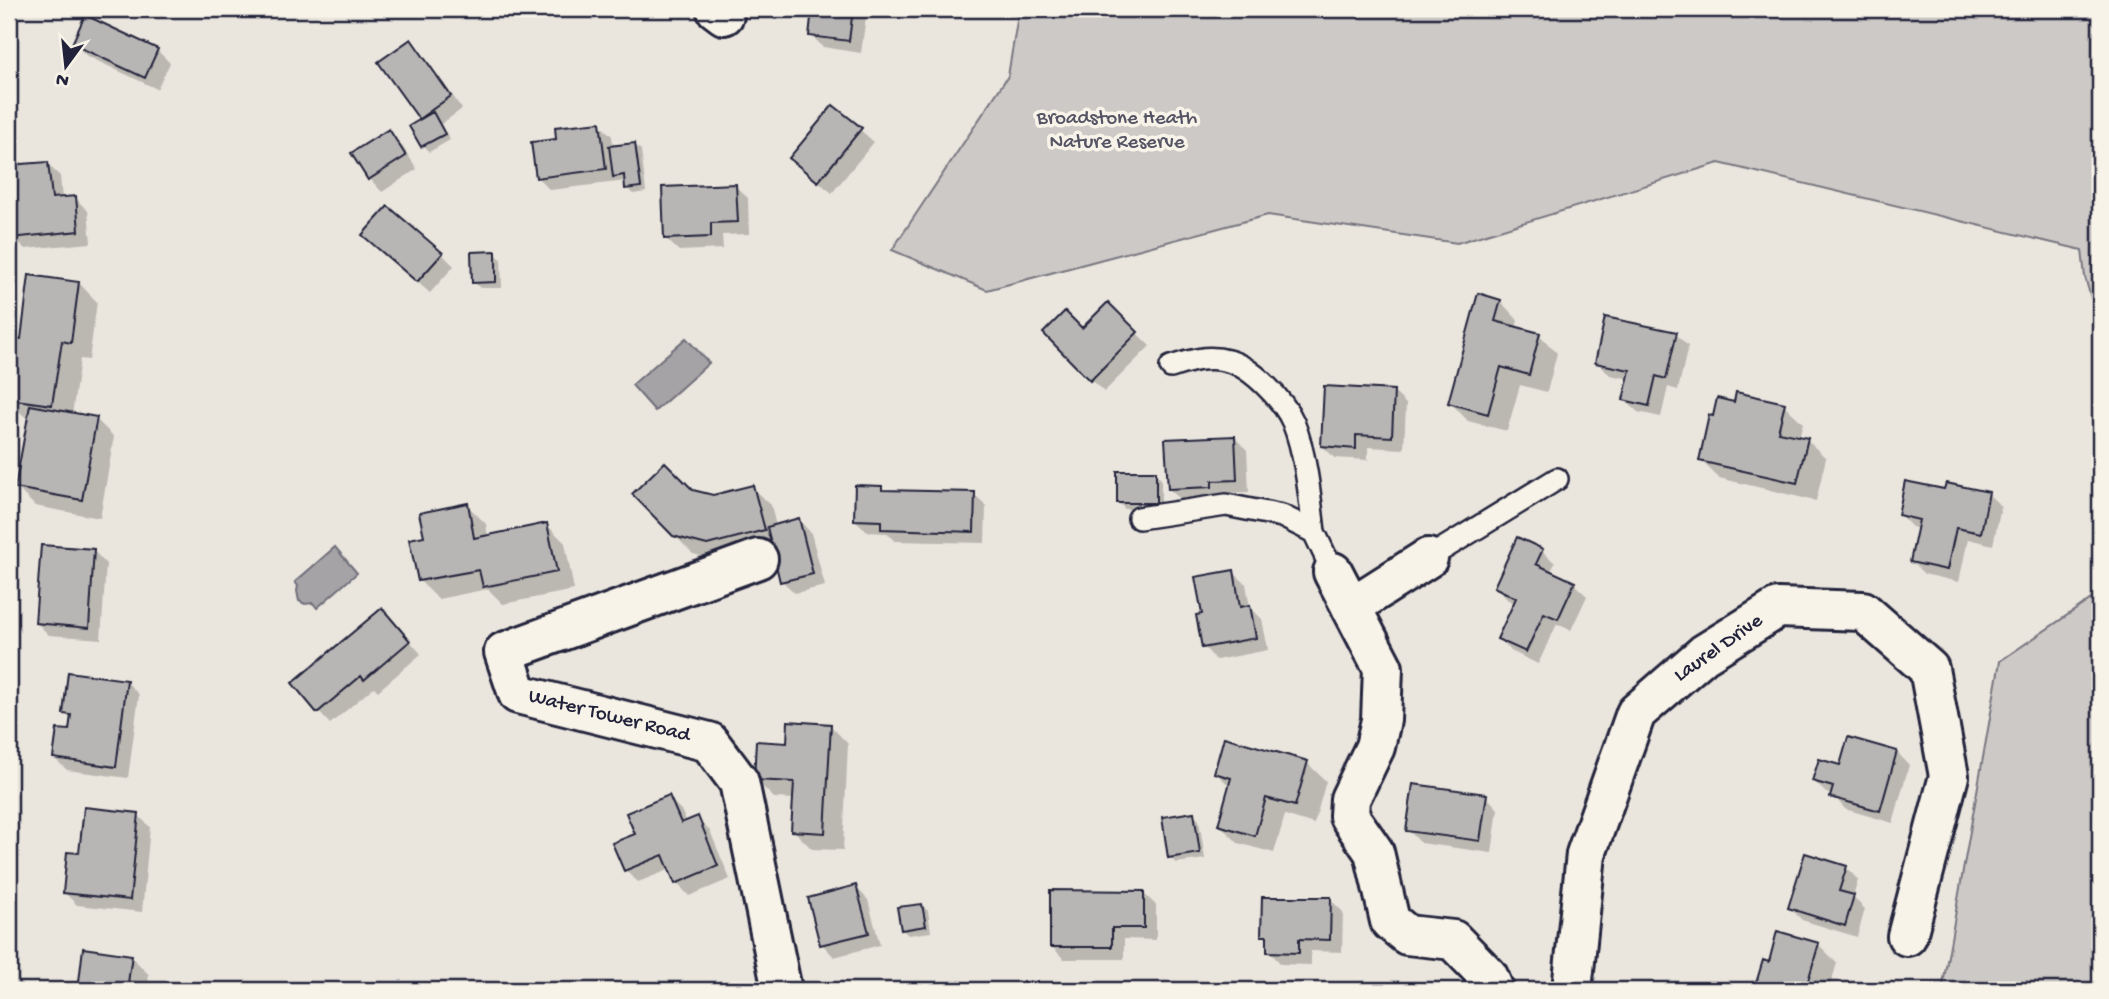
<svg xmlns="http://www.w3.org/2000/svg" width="2109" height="999" viewBox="0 0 2109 999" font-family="'Gochi Hand',sans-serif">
<rect width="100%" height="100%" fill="#eae6de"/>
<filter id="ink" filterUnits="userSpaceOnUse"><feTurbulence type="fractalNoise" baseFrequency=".0143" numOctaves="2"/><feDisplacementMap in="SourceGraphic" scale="14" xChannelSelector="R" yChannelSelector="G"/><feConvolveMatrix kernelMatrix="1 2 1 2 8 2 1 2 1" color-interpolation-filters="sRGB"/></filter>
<g filter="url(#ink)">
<path fill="#cdc9c6" stroke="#787680" stroke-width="2" d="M1019,9H2100V330L2085,277L2082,250L1719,163L1457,243L1268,215L987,290L892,250L1008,76Z
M2100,593V990H1942L2000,661Z"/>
<path fill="#a6a3a6" stroke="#716f7b" stroke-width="2" d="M686,338L709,363L655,411L632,385Z
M335,547L357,573L317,608L313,603L305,604L299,601L297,591L298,586L295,582Z"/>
<path fill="#0003" d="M814,9H867L861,53L823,47L811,35Z
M411,42L423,54L462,109L441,124L450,140L429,152L412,127L423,120L420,118Z
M74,44L157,50L170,63L157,89L87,56Z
M834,107L874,142L832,193L804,170Z
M599,124L612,136L613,147L635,145L641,150L646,192L633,194L627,188L626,181L550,190L537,177Z
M388,132L401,144L417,169L382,192L370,179L353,154Z
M47,164L60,176L62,199L75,198L88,211L91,243L25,249L13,237L9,200V167Z
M735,186L748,198L749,234L722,235L723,249L679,251L666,239Z
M377,247L442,254L454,266L430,293Z
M495,253L501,259L502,288H480L474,282Z
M79,283L97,302L89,360L80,359L72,415L96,419L114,437L100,518L35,506L17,488L30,417L24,416L9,401V375L14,340L22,341Z
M1500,301L1518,320L1516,329L1539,335L1557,353L1547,392L1520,385L1507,431L1468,421L1450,402Z
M1108,305L1150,346L1104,392L1045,333L1082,331Z
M1676,334L1688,346L1678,390L1668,387L1661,417L1638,412L1625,400L1630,379L1610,375L1597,362Z
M1393,391L1406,404L1404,449L1368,447V460L1335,458L1322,446Z
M1784,405L1803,423L1799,438L1807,440L1826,458L1816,501L1719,478L1700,460Z
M1235,438L1247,450L1249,492L1223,493L1224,499L1182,501L1169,489Z
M1155,473L1161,479V508L1125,509L1119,503Z
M752,487L771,505L776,526L799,520L811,533L825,586L795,593L782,581L774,550L727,563L693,554L634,494L692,492L713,497Z
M881,488L885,491L974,494L986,506L985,543L895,541L887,533L868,532L855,520Z
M1988,494L2001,506L1993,545L1968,539L1959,582L1924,574L1912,562L1919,529L1912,527L1900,515Z
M467,505L486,524L488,537L547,525L565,543L574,590L503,604L488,589L438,599L419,580Z
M1518,540L1542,551L1555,563L1550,573L1574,584L1587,596L1571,630L1557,624L1538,664L1511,651L1499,638L1516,603L1508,600L1496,587Z
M94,551L106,564L101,639L49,635L37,623Z
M1233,572L1246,584L1250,607L1262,619L1268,650L1216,660L1204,647V615Z
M394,622L421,654L378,691L374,687L330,724L318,711Z
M127,682L139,695L128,778L67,770L54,758L70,732L72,720L65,713Z
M830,725L848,744L843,850L812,849L793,830L795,799L774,798L755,779Z
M1897,752L1909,765L1893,823L1845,809L1833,795L1826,793L1814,781L1841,767Z
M1307,763L1326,781L1314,824L1285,815L1274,853L1238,843L1220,825L1231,787L1216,773Z
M1486,796L1498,809L1492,853L1421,843L1408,830Z
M668,797L681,810L687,823L697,819L710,831L730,879L689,896L677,883L671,869L638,882L625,870L637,835Z
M1193,814L1199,820L1205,859L1176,863L1170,857Z
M138,815L150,827L142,912L77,905L64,892L80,855Z
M1846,867L1858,880L1853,897L1865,909L1857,937L1802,920L1790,908Z
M856,887L868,900L880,945L834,957L822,944Z
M1143,893L1156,905V940L1124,939V959H1064L1051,946Z
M1330,899L1343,912L1342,952L1311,951V965L1281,964L1269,951V942L1263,935Z
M922,905L928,911L931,932L908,935L903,930Z
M1818,944L1837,963L1829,990H1756L1764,962L1770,964Z
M85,950L131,956L149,975L147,990H80Z"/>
<path fill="#b8b6b5" stroke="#22223b" stroke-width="2" d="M812,9H853L849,41L809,36Z
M85,15L158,49L145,78L72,44Z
M411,39L451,96L419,119L378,62Z
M833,105L862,128L818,182L789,158Z
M433,112L445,134L421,147L409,126Z
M600,122L606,169L536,178L531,142L556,139L555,127Z
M389,129L406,156L368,180L351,153Z
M635,143L641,187L625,189L624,175L613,177L609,146Z
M48,162L52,198L76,196L79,231L11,238L9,165Z
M736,184L738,222L711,223V237L664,239L662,187Z
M388,206L443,253L417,282L362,235Z
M496,251V282L472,283L471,252Z
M29,275L79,282L71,343L62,341L52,405L9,399V362L12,338L21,339Z
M1478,293L1501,300L1495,321L1540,333L1529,375L1501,367L1488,414L1448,403Z
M1108,302L1138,332L1090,381L1043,333L1065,311L1082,328Z
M1605,317L1677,332L1666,379L1656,376L1649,406L1623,400L1630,370L1595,363Z
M1324,386L1394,390L1392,437L1356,435V449L1321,446Z
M1736,392L1785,403L1778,432L1808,438L1797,483L1699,461L1709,415L1713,416L1717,398L1734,402Z
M30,405L97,417L82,500L15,488Z
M1235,436L1237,480L1212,481V487L1168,489L1165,439Z
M665,462L693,490L713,495L753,485L765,530L707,545L673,536L632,494Z
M1117,471H1156V503H1117Z
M1905,481L1944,489L1946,483L1989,492L1981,533L1956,528L1947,570L1910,562L1919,520L1898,515Z
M855,485L882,486V490L975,492L974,532L881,529V521L854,520Z
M468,503L474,538L547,523L557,572L483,587L479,570L418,581L409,539L424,536L419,513Z
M799,518L813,574L780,582L767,527Z
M1517,537L1543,549L1536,564L1575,582L1558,619L1544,613L1526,652L1497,639L1516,598L1494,587Z
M41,545L94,549L89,628L35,623Z
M1234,570L1240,607L1250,605L1256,638L1202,648L1196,615L1202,614L1195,577Z
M382,608L410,641L364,680L361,676L317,713L292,683Z
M68,672L127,680L116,767L53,758L57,729L69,730L71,715L63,714Z
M788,721L831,724L825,833L791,831L794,782L754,780L756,741L787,743Z
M1224,737L1308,761L1295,806L1266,798L1255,836L1218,825L1231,778L1214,773Z
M1848,737L1897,751L1880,811L1830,797L1833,787L1812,781L1819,759L1840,765Z
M1413,784L1487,794L1480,841L1406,831Z
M669,795L681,823L698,816L718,866L675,884L663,855L624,871L612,843L635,834L626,813Z
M84,807L139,813L130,900L63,893L67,852L79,853Z
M1194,812L1200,853L1168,858L1162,817Z
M1805,853L1847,866L1839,891L1854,895L1845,926L1788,908Z
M856,885L869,933L820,945L808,898Z
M1050,890L1144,891V928H1112V947H1050Z
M1262,897H1331L1330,940L1299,939V953L1267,952V936H1261Z
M922,904L926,926L901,930L897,907Z
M1777,931L1819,943L1806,988L1814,990H1754L1763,960L1769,962Z
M83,948L132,955L127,990H78Z"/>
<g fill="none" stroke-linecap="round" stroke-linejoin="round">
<defs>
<path id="lane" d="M1171,367C1189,361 1208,355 1228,361C1251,366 1284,401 1293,422C1306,454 1310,498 1314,532
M1139,518L1226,505L1282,516L1314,532L1333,572
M1428,558L1557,479"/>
<path id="street" d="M716,9L724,15
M758,559L504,652L518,694L709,742L739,782L782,990
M1333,572L1383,668L1381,720L1375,747L1350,799L1349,816L1374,852L1390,921L1407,935L1453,940L1488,976L1494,990
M1351,607L1428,558
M1572,990L1586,854L1636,713L1704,654L1778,608L1863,611L1929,669L1949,776L1907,936"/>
</defs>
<use href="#lane" stroke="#22223b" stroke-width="26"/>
<use href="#street" stroke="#22223b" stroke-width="44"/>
<use href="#lane" stroke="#f7f3e8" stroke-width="21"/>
<use href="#street" stroke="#f7f3e8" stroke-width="38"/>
</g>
</g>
<g text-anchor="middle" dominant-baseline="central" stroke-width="7" stroke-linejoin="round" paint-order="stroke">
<g font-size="21" fill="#555465" stroke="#f7f3e8">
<text x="1117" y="119">Broadstone Heath<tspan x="1117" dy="24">Nature Reserve</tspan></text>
</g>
<g font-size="21" fill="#22223b" stroke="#f7f3e8">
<text transform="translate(1719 649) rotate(-35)">Laurel Drive</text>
<text transform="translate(609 717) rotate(14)">Water Tower Road</text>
</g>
</g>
<rect width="2109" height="999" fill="none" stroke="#f7f3e8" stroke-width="35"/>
<rect x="18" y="18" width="2074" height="964" fill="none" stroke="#22223b" stroke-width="2.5" filter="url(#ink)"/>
<g transform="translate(66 66) rotate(195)" stroke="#f7f3e8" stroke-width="5" paint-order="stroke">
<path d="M0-5L12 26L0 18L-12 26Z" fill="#22223b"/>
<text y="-10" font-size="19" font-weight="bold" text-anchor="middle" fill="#22223b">N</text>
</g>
</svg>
